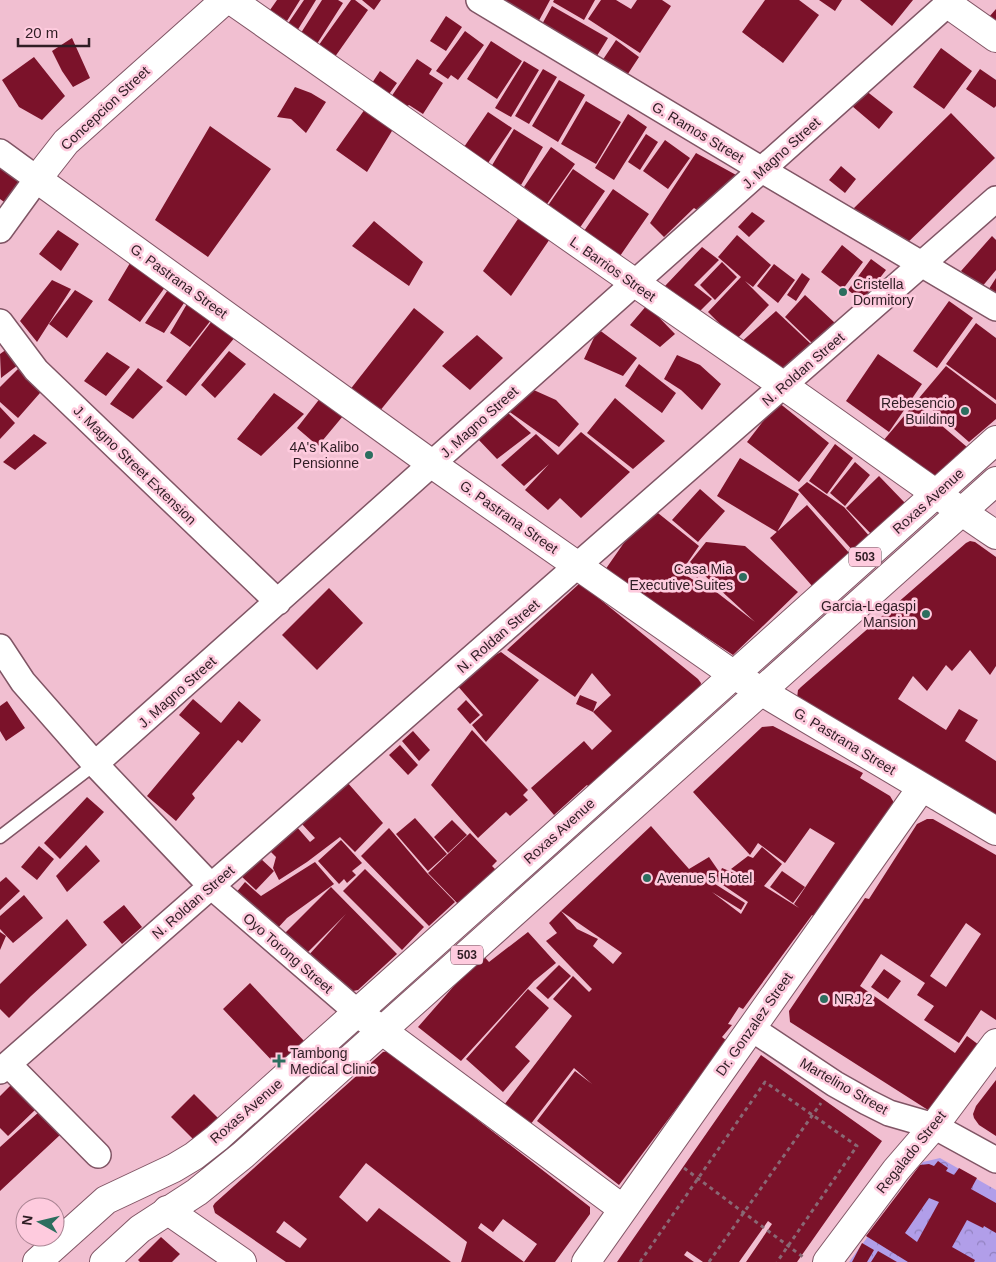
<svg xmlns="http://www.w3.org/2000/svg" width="996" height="1262" viewBox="0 0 996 1262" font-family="Helvetica,sans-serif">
<defs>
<pattern id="forest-crowns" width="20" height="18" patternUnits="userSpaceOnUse" patternTransform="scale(1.25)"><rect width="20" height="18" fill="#b19ee9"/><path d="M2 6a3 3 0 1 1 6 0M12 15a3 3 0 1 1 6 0" fill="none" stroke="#9080bd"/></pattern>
</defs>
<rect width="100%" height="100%" fill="#f1bfd1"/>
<path fill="url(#forest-crowns)" d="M940,1158L996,1190V1262H849L923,1162Z"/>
<path fill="#7b122a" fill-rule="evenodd" d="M277,0H300L287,21L270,10Z
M304,0H316L297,31L287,25Z
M322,0H338L343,3L315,47L299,36Z
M351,0H355L368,10L332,61L316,49Z
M362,0H381L374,10Z
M493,0H550L535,28Z
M554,0H595L584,20L553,2Z
M601,0H616L631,9L637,0H662L671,6L640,53L588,19Z
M765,0H799L819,15L783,63L742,32Z
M819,0H842L835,11Z
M860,0H913L892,26Z
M552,6L608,38L595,59L540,28Z
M996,9V24L989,17Z
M446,16L462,27L446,51L430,41Z
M465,31L484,45L458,80L451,75L448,79L436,71Z
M72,38L90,78L73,87L62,71L52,51Z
M616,40L639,57L622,83L598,67Z
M491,41L522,61L497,99L467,79Z
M941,48L972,71L944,109L913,87Z
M34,57L65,96L42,120L19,107L2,80Z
M417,59L432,69L429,74L443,83L423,114L409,105L406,107L391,97Z
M524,61L539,70L511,117L495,108Z
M543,69L557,77L529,124L515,116Z
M980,69L996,80V106L994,108L966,89Z
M380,71L397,83L387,97L370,86Z
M559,80L585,95L558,142L532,126Z
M295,87L311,93L326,102L306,133L291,119L277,117Z
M865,90L893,112L879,129L852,106Z
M586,101L621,122L596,164L561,144Z
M365,109L395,126L367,172L336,150Z
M488,112L512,128L488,163L464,147Z
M951,113L995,158L903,247L880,237L853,209Z
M628,114L647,127L614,180L595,168Z
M210,126L271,169L208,257L155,220Z
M514,129L543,147L521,185L491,167Z
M646,134L658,142L640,170L628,162Z
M665,140L690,158L668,189L643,171Z
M551,147L575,164L547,204L524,187Z
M696,153L738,176L702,213L694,208L664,237L650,223Z
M0,161L25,181L7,204L0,199Z
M841,166L856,179L845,193L829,180Z
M573,169L605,191L579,229L547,207Z
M613,189L649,214L620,256L584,231Z
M524,210L556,230L511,296L483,271Z
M752,212L765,221L749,237L738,227Z
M374,221L423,262L409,286L352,246Z
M58,230L79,244L61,271L39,254Z
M737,235L771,265L753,287L745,281L769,305L736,340L708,312L741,277L718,257Z
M992,236L996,240V270L981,288L961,271Z
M842,245L863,262L843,289L821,272Z
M702,247L719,260L694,285L712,299L700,311L665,286Z
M133,258L168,283L140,322L108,300Z
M871,259L886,270L862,301L848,290Z
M722,262L737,277L715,300L700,285Z
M774,264L795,280L778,303L757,286Z
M802,273L810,279L796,301L787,295Z
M996,278V298L987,292Z
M52,280L71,289L37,342L20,321Z
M172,284L190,294L164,333L145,323Z
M75,290L93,301L67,338L49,324Z
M805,295L835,323L814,345L785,317Z
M191,297L215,315L190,347L170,333Z
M949,301L973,318L937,368L913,351Z
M647,305L675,334L660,347L630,325Z
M414,308L444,332L379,412L349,391Z
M776,311L812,345L778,376L739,344Z
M218,313L241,330L186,396L166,381Z
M976,323L996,338V400L946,364Z
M598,329L637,358L623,376L584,359Z
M477,335L503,358L470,390L442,366Z
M7,349L18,365L1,378L0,354Z
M229,351L246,364L215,398L201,385Z
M107,352L130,367L106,396L84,381Z
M878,354L922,384L889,432L846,401Z
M677,355L700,365L721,384L702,410L681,390L664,379Z
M639,364L676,393L662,413L625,386Z
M22,365L47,385L18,418L0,402V387Z
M946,366L996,404V419L969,442L919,398Z
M138,368L163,387L133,419L110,404Z
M527,387L556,400L579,424L559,447L507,410Z
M274,393L304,414L261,456L237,439Z
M321,397L343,416L318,446L297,428Z
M615,398L665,441L633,469L587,433Z
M778,402L829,443L799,482L747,442Z
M915,403L967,447L934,485L883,441Z
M0,407L15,423L0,439Z
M508,413L531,433L497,459L476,437Z
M581,432L630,472L581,518L560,498L548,510L525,490L549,464L524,486L501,465L536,434L558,455Z
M34,434L47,443L15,470L3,462Z
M835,444L853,458L827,494L809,481Z
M740,458L799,494L777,532L717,496Z
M855,462L870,475L845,506L830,493Z
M879,476L906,504L873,536L846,508Z
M807,482L844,507L871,538L855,553L798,490Z
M700,489L725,511L698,542L672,520Z
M807,505L850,554L813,587L770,538Z
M653,509L699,546L681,572L695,581L697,577L755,622L690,562L706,542L745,546L798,592L733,655L605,570L628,537Z
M970,541L975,542L996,557V666L990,675L970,650L952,671L946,665L927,691L913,676L898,699L946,730L959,709L978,720L965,741L996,761V822L797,698L798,690L801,687L966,543Z
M580,583L698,679L701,683L700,688L591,789L587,785L554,815L531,788L584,741L592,750L612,731L593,712L611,695L592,673L575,697L507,650Z
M329,588L363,623L317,670L282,635Z
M501,652L539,680L486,742L472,725L483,715L456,684L479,664Z
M580,695L597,702L593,712L576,704Z
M193,699L221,723L239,701L261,720L242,743L238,740L192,794L195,798L176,821L147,796L200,733L179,715Z
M466,700L480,715L470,724L457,709Z
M7,701L25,728L6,741L0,731V706Z
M773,726L863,773L860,778L890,796L893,801V805L817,919L812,915L743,1009L739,1007L728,1024L732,1025L722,1037L727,1041L619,1185L537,1121L575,1071L592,1084L574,1068L530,1125L504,1105L572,1016L553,999L573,976L589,992L592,989L546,941L557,933L549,923L561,911L577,929L598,939L593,946L613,964L622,953L561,911L651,826L689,869L709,857L720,873L722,868L756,882L731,869L748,856L753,858L762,847L782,864L764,886L799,908L794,904L835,843L810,828L785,863L758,843L750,855L693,792L762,727ZM717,881L748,902L741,914L712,892L741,910L745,903L715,884Z
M472,730L528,790L523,795L528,800L510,816L506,812L478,838L431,785Z
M413,731L430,750L419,761L402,741Z
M400,745L418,765L408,775L389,755Z
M347,782L383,823L355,852L340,837L307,862L279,880L273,868L276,857L269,850L296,826L310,842L315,838L301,823Z
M87,797L104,812L60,859L44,843Z
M415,818L447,854L428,871L396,834Z
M927,819H933L996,855V1020L981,1010L959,1043L924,1020L934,1006L917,995L925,983L881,954L860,986L955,1053L967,1036L979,1045L931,1110H928L790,1022L789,1011L865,898L869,899L917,824ZM966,923L981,934L946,987L930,976Z
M452,820L467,835L448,853L434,837Z
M389,828L427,873L455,902L429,926L361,856Z
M470,833L497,861L492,866L500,874L462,908L428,873Z
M341,840L362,863L352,871L356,875L347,883L344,879L339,884L318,861Z
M86,845L100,861L67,892L56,876Z
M39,846L54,859L37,880L21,867Z
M260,858L274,871L256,890L240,875Z
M315,862L334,884L287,918L276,930L235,894L245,882L261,896Z
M365,869L424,927L402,950L343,891Z
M782,871L805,887L793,903L770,887Z
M6,877L20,891L0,910V882Z
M331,887L397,954L358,990L353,991H348L307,957L346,914L305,955L282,936Z
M24,895L43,918L13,943L0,929V916Z
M124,905L142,927L122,944L103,922Z
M67,919L87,945L31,996L9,1018L0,1009V984Z
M0,932L6,936L0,950Z
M528,932L556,963L534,981L461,1061L418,1027L482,954L489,962Z
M559,965L571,976L548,999L536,988Z
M884,969L901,981L888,999L871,987Z
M250,983L305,1042L278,1067L223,1009Z
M528,989L549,1008L515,1047L530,1061L503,1092L466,1059Z
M389,1051L590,1207V1214L555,1262H461L467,1242L366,1163L339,1197L367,1222L379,1208L451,1262H286L215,1213L213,1206L215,1203L383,1052ZM503,1219L537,1244L524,1262L478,1228L481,1223L493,1232ZM284,1221L307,1239L300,1248L276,1232Z
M761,1055L882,1141L797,1262H746L772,1224L768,1221L739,1262H703L687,1251L684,1255L694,1262H617Z
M996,1080V1136L979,1125L974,1118L973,1114L976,1106Z
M11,1085L35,1110L8,1136L0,1128V1096Z
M194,1094L220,1120L197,1143L171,1117Z
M40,1111L60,1135L0,1191V1147Z
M938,1161L948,1168L946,1171L954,1175L959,1168L977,1178L971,1189L996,1203V1233L984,1226L983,1228L967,1220L952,1247L975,1260L974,1262H908L866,1236L920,1165L929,1164L934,1166ZM929,1198L939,1202L917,1242L905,1233Z
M161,1237L180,1254L172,1262H140L138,1260Z
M862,1243L874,1250L867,1262H852Z
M878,1251L897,1262H871Z"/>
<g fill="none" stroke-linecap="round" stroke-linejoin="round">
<defs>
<path id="service" d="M0,837L95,764"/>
<path id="minor" d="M479,0L762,170L996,308
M0,152L37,179L0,230
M0,322L36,370L278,602
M0,647L23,682L95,764L211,886L357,1012
M95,764L952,0
M751,1028L835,1084L867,1102L889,1113L934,1126L996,1160
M8,1064L98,1155
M0,1071L996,199"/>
<path id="tertiary" d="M225,0L66,142L37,179L432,464L734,675L996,831
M231,0C414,129 597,257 781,384C853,434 923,486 996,535
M948,4L996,38
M357,1012L623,1209
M167,1210L242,1262
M586,1262L922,787
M827,1262L896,1170L934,1126L996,1043"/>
<path id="primary" d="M37,1262L106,1200L174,1168L194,1156L217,1138L996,440
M104,1262L140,1229L197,1192L243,1155L996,481"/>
</defs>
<use href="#service" stroke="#805565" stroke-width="15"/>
<use href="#minor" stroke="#805565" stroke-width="28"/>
<use href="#tertiary" stroke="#805565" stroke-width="30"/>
<use href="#primary" stroke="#805565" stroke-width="30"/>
<path stroke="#896874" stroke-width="3" stroke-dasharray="4 4" stroke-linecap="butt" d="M684,1168L803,1257
M640,1262L765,1082L857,1146L777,1262
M709,1262L821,1103"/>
<use href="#service" stroke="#fff" stroke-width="12"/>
<use href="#minor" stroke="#fff" stroke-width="25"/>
<use href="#tertiary" stroke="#fff" stroke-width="28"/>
<use href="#primary" stroke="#fff" stroke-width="28"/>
</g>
<g fill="#2c6e5f" stroke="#fecbde" stroke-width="2">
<circle cx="843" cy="292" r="5"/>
<circle cx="965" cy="411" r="5"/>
<circle cx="369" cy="455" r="5"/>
<circle cx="743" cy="577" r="5"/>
<circle cx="926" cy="614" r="5"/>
<circle cx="647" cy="878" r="5"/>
<circle cx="824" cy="999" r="5"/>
<path d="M276.5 1053.5h5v5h5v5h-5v5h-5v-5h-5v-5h5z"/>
</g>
<g text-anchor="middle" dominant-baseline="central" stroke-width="5" stroke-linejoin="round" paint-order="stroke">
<g fill="#fecbde" stroke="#6d515c" stroke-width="1">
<rect x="849" y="547.5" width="32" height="19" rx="4"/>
<rect x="451" y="945.5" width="32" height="19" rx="4"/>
</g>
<g font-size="12" font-weight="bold" fill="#2f1d24">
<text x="865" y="557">503</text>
<text x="467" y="955">503</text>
</g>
<g font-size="14" fill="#2f1d24" stroke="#fecbde">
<text transform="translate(105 108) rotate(-43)">Concepcion Street</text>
<text transform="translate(698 132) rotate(31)">G. Ramos Street</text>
<text transform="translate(781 153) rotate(-42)">J. Magno Street</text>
<text transform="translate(613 269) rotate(35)">L. Barrios Street</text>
<text transform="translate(179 281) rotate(36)">G. Pastrana Street</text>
<text transform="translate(803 369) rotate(-41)">N. Roldan Street</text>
<text transform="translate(479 422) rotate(-42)">J. Magno Street</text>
<text transform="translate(135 465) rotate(44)">J. Magno Street Extension</text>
<text transform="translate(928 501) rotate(-42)">Roxas Avenue</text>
<text transform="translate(509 517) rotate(35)">G. Pastrana Street</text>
<text transform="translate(498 636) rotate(-41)">N. Roldan Street</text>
<text transform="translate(177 692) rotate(-42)">J. Magno Street</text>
<text transform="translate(845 741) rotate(31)">G. Pastrana Street</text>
<text transform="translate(559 831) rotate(-42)">Roxas Avenue</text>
<text transform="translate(193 902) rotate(-41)">N. Roldan Street</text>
<text transform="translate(288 953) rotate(41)">Oyo Torong Street</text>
<text transform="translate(754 1024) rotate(-55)">Dr. Gonzalez Street</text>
<text transform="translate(844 1086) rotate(30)">Martelino Street</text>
<text transform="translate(246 1111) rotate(-41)">Roxas Avenue</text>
<text transform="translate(911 1152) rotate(-51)">Regalado Street</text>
</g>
<g font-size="14" fill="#2f1d24" stroke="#fecbde" text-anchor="start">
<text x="853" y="284">Cristella<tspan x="853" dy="16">Dormitory</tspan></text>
<text x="955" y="403" text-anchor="end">Rebesencio<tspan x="955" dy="16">Building</tspan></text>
<text x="359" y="447" text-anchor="end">4A's Kalibo<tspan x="359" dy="16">Pensionne</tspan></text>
<text x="733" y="569" text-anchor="end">Casa Mia<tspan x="733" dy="16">Executive Suites</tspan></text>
<text x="916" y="606" text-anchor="end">Garcia-Legaspi<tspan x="916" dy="16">Mansion</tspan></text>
<text x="657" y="878">Avenue 5 Hotel</text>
<text x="834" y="999">NRJ 2</text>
<text x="290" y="1053">Tambong<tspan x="290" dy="16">Medical Clinic</tspan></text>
</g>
</g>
<g transform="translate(40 1222) rotate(278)"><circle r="24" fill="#fecbde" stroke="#ab8594"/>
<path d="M0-4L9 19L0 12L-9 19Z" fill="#2c6e5f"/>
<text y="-8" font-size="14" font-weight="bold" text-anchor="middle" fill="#2f1d24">N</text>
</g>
<path d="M18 38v8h71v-8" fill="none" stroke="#2f1d24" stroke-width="2.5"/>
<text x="25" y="38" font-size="15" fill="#2f1d24" stroke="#fecbde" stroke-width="4" paint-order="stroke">20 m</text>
</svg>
